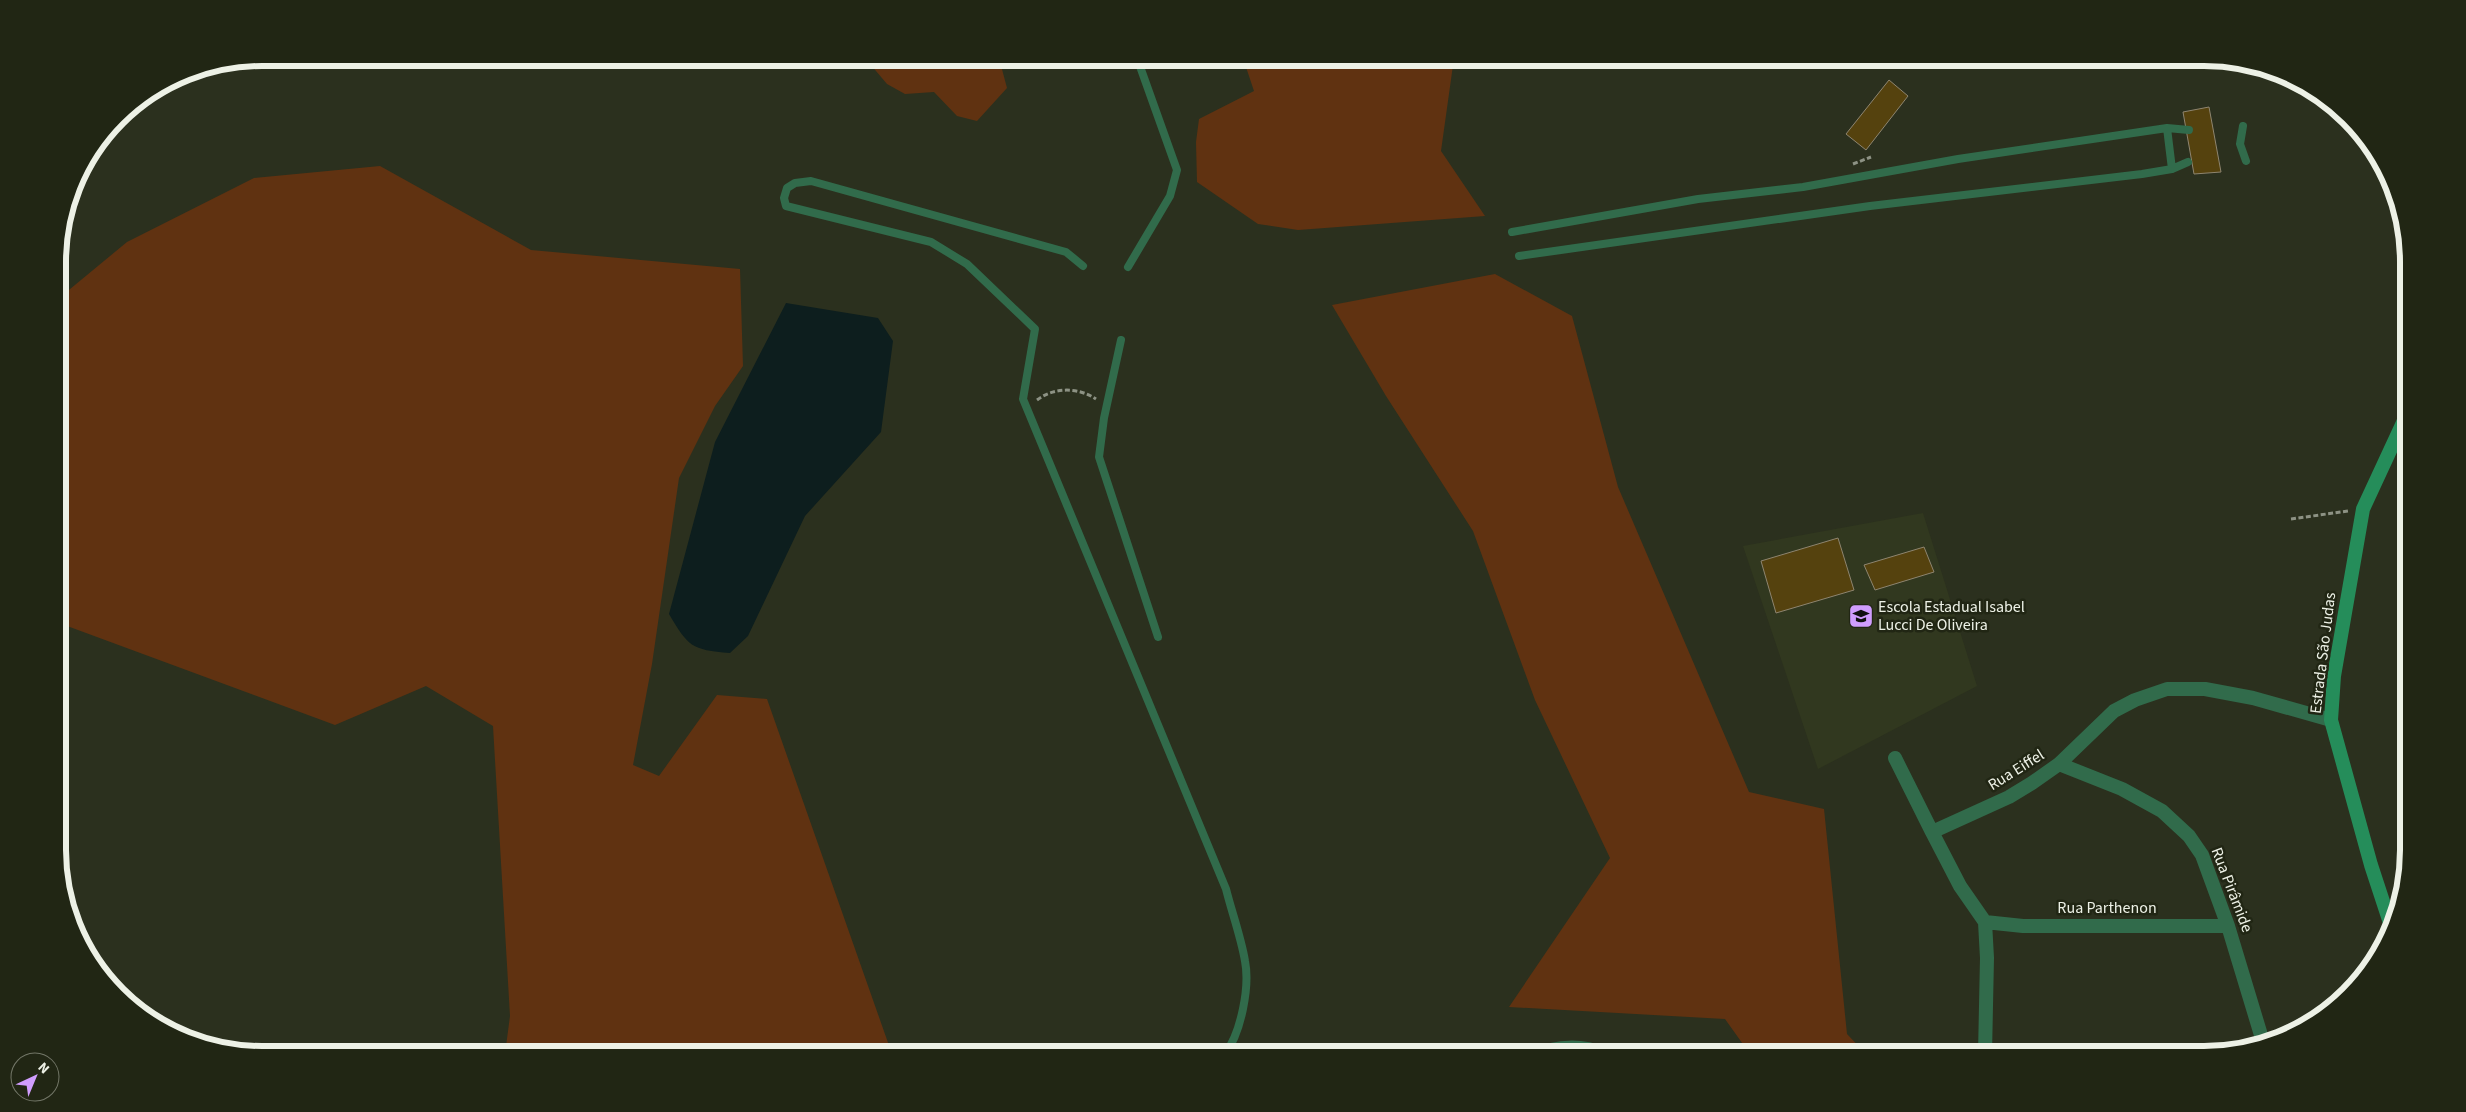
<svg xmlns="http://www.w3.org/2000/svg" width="2466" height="1112" viewBox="0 0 2466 1112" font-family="'Source Sans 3',sans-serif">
<rect width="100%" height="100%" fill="#2b301e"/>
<path fill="#31381f" d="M1923,513L1977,686L1818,769L1743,546Z"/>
<path fill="#603211" d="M865,58H999L1007,88L977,121L957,116L934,92L905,94L887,84Z
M1243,58H1285L1291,63L1297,58H1454L1441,151L1485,216L1298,230L1258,224L1197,182L1196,142L1199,119L1254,91Z
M380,166L531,250L740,269L743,366L715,406L679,478L652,664L633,765L659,776L717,695L767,699L892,1054H505L510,1016L493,726L426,686L335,725L59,623L58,299L127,242L254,178Z
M1495,274L1572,316L1618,487L1749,792L1824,809L1847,1034L1866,1054H1750L1725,1019L1509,1007L1610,858L1535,700L1473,531L1386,396L1332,305Z"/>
<path fill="#0d1e1e" d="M786,303L878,318L893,341L881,432L805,516L748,636L730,653C691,650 688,646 669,614L715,442Z"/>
<path fill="#55420e" stroke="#8e8570" d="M1889,80L1908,96L1866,150L1846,134Z
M2209,107L2221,172L2194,174L2183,112Z
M1838,538L1854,590L1776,613L1761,561Z
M1924,547L1934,572L1875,590L1864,565Z"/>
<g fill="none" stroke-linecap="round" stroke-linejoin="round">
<path stroke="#8d9284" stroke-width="3" stroke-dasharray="5 2.5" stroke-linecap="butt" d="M1853,164L1871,157
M1037,400C1054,387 1078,387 1096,399
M2291,519L2348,511"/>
<path stroke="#316b4b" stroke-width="8" d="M2243,126L2240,144L2246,161
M2167,128L2172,169
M1512,232L1698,199L1803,187L1958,159L2167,128L2189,130
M1519,256L1870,206L2142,174L2172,169L2188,162
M1083,266L1066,252L811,181L795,183L787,188L784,198L786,206L931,242L967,264L1035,329L1023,399L1226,889C1232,913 1241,937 1245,961C1250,987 1241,1033 1225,1054
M1128,267L1170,196L1177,170L1137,58
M1121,340L1104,418L1099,457L1158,637"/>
<path stroke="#316b4b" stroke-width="14" d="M1895,758L1932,832
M2059,764L2122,789L2162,811L2189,836L2202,855L2228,926L2264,1045
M1985,922L2023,926H2228
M1534,1054C1558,1047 1580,1044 1604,1054
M1985,1054L1987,958L1985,922L1960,886L1932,832L2009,797L2032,783L2059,764L2114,711L2135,700L2167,689H2205L2253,698L2331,720"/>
<path stroke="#258d5a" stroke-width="14" d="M2392,929L2371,865L2331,720L2334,676L2363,509L2407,414"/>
</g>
<defs>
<symbol id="school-square" viewBox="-11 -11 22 22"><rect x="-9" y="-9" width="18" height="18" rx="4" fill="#d09dfe" stroke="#212614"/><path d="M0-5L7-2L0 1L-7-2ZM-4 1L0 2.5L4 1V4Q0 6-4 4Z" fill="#111"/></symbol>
</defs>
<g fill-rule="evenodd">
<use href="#school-square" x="1847" y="602" width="28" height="28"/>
</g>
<g text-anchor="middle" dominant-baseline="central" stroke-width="5" stroke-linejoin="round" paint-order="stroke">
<g font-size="16" fill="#edf1e6" stroke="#212614" text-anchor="start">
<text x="1878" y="607">Escola Estadual Isabel<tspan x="1878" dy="18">Lucci De Oliveira</tspan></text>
</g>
<g font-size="16" fill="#edf1e6" stroke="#212614">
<text transform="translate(2323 653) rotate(-83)">Estrada São Judas</text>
<text transform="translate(2016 770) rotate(-32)">Rua Eiffel</text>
<text transform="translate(2232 890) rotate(69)">Rua Pirâmide</text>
<text x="2107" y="908">Rua Parthenon</text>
</g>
</g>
<path d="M0 0H2466V1112H0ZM262 66H2204A196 196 0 0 1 2400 262V850A196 196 0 0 1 2204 1046H262A196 196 0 0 1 66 850V262A196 196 0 0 1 262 66Z" fill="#212614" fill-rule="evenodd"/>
<path fill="none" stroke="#edf1e6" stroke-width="6" d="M262 66H2204A196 196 0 0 1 2400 262V850A196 196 0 0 1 2204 1046H262A196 196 0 0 1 66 850V262A196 196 0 0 1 262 66Z"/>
<g transform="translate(35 1077) rotate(44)"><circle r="24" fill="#212614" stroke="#737768"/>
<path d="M0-4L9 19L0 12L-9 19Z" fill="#d09dfe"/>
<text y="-8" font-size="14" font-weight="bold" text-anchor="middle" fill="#edf1e6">N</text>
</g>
</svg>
